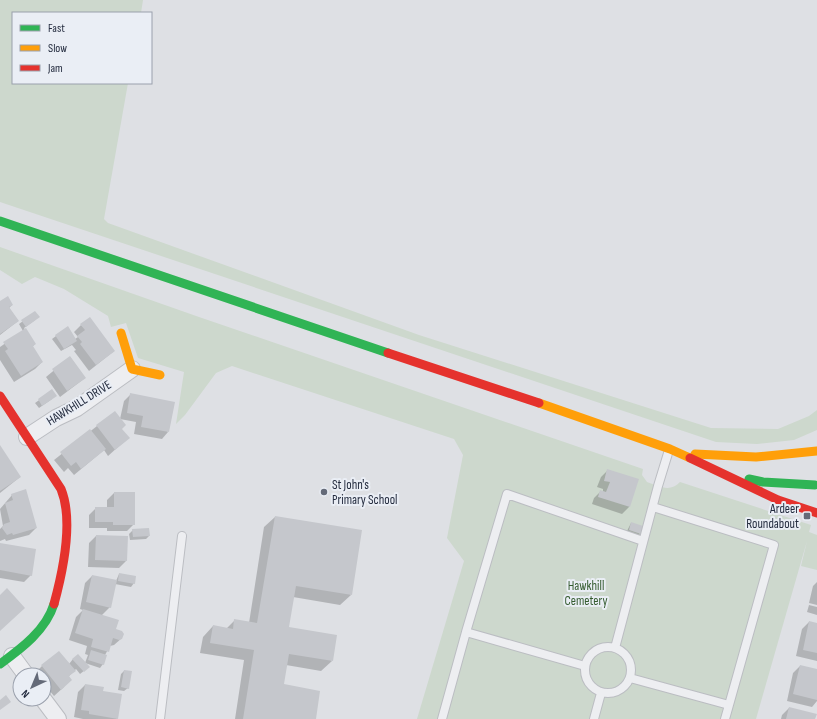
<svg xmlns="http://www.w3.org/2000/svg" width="817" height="719" viewBox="0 0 817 719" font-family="'Sofia Sans Condensed',sans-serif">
<rect width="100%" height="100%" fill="#dee0e4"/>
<path fill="#cdd8cd" d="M0,0H143L141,13H13V83H128L104,219L108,223L419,335L711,428L778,429L809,416L817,410V430L794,440L757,444L716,442L0,202Z
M0,247L199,317L643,469L642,475L647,482C659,486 670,493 680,482L811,525L809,532L817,535V570L801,566L807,541L756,719H417L464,561L447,538L463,455L454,439L232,366L216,373L185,415L176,424L184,372L138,358L126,323L111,327L108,316L64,289L35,277L22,284L0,270Z"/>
<path fill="#0003" d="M0,303L12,305L9,308L18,321L0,335Z
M35,312V320L24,328L35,344L32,347L42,362L35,369L14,382L0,360V347L23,331L19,324Z
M81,325L114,351L89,371L74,351L76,350L72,345L61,351L52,339L56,336L75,339L78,337L74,332Z
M70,357L85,378L60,397L46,377Z
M52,391V399L39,408L35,403Z
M131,394L168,432L162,439L134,434L136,422L120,419L124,401Z
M97,426L121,429L128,438L108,456L104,450L74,475L68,468L64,472L54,460Z
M0,447L20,477L0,493Z
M608,470L637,480L629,507L622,514L592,504L594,498L601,491L603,492V489L597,487L601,477Z
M114,493L134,524L127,531H107V528H89V515L96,508H107V500Z
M12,495L36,528L29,535L6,541L5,539L0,541V529L3,526L0,509Z
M275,517L351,595L340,605L293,597L288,628L332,661L321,671L286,665L283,685L315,719H235L244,660L200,653L203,637L213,626L226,629L235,620L249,623L264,527Z
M631,523L640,534L637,537L626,533Z
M133,530L149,536L146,539L130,540L129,534Z
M96,536L127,537L126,561L119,568L88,567L89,543Z
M0,544L31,575L24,582L0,578Z
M119,574L134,583L131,587L115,584L110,607L102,615L122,638L114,645L110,646L105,655L103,664L100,668L85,663L88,655L85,654L87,646L69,640L76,617L83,610L80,609L85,583L92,576L116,581Z
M817,582V605L809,603L813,586Z
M809,605L817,607V615L807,612Z
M809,622L817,624V661L796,656L802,629Z
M73,659L85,670L80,674L76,669L68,677L64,687L54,696L44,684V675H37L35,673L42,666L69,664Z
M800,666L817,670V701L812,707L787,701L793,673Z
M124,671L128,688L124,691L118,690L121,674Z
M85,685L102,691L117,719H83L74,717L78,692Z
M789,708L814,719H781L782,715Z"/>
<path fill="#c5c7cc" d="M8,296L13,305L9,307L19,321L0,334V301Z
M35,311L40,317L26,327L21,320Z
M90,317L115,351L96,365L80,344L82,342L77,336L85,330L80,324Z
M68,326L77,341L64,349L55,335Z
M26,328L36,344L33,346L43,362L21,376L5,351L8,349L3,342Z
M70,356L86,378L67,391L52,369Z
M52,389L57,396L42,406L38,399Z
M130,393L175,402L169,432L141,427L143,416L127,413Z
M115,411L126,425L122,429L130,438L115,450L96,425Z
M90,429L106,449L81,469L76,462L71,466L60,452Z
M0,445L21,477L0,491Z
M607,469L639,479L630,507L598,497L600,490L606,492L610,482L604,481Z
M26,489L37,528L13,535L12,533L7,535L2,528L4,524L10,522L5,503L13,500L11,494Z
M114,492H135V525H113V522H95V507H114Z
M275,516L362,530L352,595L296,586L289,627L337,635L333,661L289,654L284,684L320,691L316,719H243L254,650L210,643L213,625L233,629L234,619L257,623Z
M631,522L643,526L641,534L629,530Z
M149,528L150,536L133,537L132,529Z
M96,535L128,536L127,561L95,560Z
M0,543L36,549L32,576L0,570Z
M119,573L136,576L135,584L118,581Z
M92,575L117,580L111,608L86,602Z
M7,588L25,608L0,631V595Z
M83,609L119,620L116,629L122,631L124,634L122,639L119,640L113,638L109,652L91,647L93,639L75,633Z
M809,621L817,623V653L803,650Z
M91,650L107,655L104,665L88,660Z
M59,651L76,671L69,676L72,680L61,690L41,665Z
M78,654L90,667L84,672L72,659Z
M800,665L817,669V700L793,694Z
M124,670L132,671L129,689L121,687Z
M85,684L104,687L103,691L122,694L118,719L89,714V711L81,710Z
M6,695L11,702L0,710V700Z
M789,707L817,714L815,719H786Z"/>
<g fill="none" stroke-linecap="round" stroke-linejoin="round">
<defs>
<path id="lane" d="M653,507L774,545L729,705
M585 670a23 23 0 1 1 46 0a23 23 0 1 1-46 0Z
M615,648L658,486L669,450
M585,666L466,632L507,494L643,541
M630,678L729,705L725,719
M160,719L182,536
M442,719L466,632
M594,719L601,693"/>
<path id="street" d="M27,437L56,418L77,408L132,369
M12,656L26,675
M43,699L58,719"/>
</defs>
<use href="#lane" stroke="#bbbdc2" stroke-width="10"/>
<use href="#street" stroke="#bbbdc2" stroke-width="18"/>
<use href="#lane" stroke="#edeef1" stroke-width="8"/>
<use href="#street" stroke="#edeef1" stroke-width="16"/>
<path stroke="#30b455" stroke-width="9" d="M0,221L388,353
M749,479L763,482L815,485
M0,664C22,648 46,630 54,604"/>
<path stroke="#ff9f0a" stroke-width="9" d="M121,333L132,369L160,375
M539,403L670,449L690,458
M695,454L756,457L817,451"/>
<path stroke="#e5322d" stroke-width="9" d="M388,353L539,403
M0,396L61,489C74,521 63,571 54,604
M690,458L778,500L817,513"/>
</g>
<g fill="#646a78" stroke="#eaeef5" stroke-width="1.5">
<circle cx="324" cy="492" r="4"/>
<rect x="803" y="512" width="8" height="8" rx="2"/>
</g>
<g text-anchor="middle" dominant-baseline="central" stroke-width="4" stroke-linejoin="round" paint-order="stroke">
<g font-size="13" fill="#232b3e" stroke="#eaeef5">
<text transform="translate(79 403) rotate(-32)">HAWKHILL DRIVE</text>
</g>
<g font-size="13" fill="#232b3e" stroke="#eaeef5" text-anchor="start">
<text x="332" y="485">St John's<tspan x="332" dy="15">Primary School</tspan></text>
<text x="799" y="509" text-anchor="end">Ardeer<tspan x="799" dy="15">Roundabout</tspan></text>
</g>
<g font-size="13" fill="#345b2f" stroke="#eaeef5">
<text x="586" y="586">Hawkhill<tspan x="586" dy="15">Cemetery</tspan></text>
</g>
</g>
<rect x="12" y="12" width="140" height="72" fill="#eaeef5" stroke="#9aa0ac"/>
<rect x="20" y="25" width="20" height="6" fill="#30b455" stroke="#9aa0ac"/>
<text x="48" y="32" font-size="12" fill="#232b3e">Fast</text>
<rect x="20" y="45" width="20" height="6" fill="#ff9f0a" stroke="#9aa0ac"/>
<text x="48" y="52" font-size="12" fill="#232b3e">Slow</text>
<rect x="20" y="65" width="20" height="6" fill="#e5322d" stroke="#9aa0ac"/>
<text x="48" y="72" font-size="12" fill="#232b3e">Jam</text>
<g transform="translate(32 687) rotate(224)"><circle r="19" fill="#eaeef5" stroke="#9aa0ac"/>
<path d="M0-3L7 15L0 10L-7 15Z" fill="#646a78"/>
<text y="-6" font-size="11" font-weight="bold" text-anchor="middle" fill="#232b3e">N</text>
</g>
</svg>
